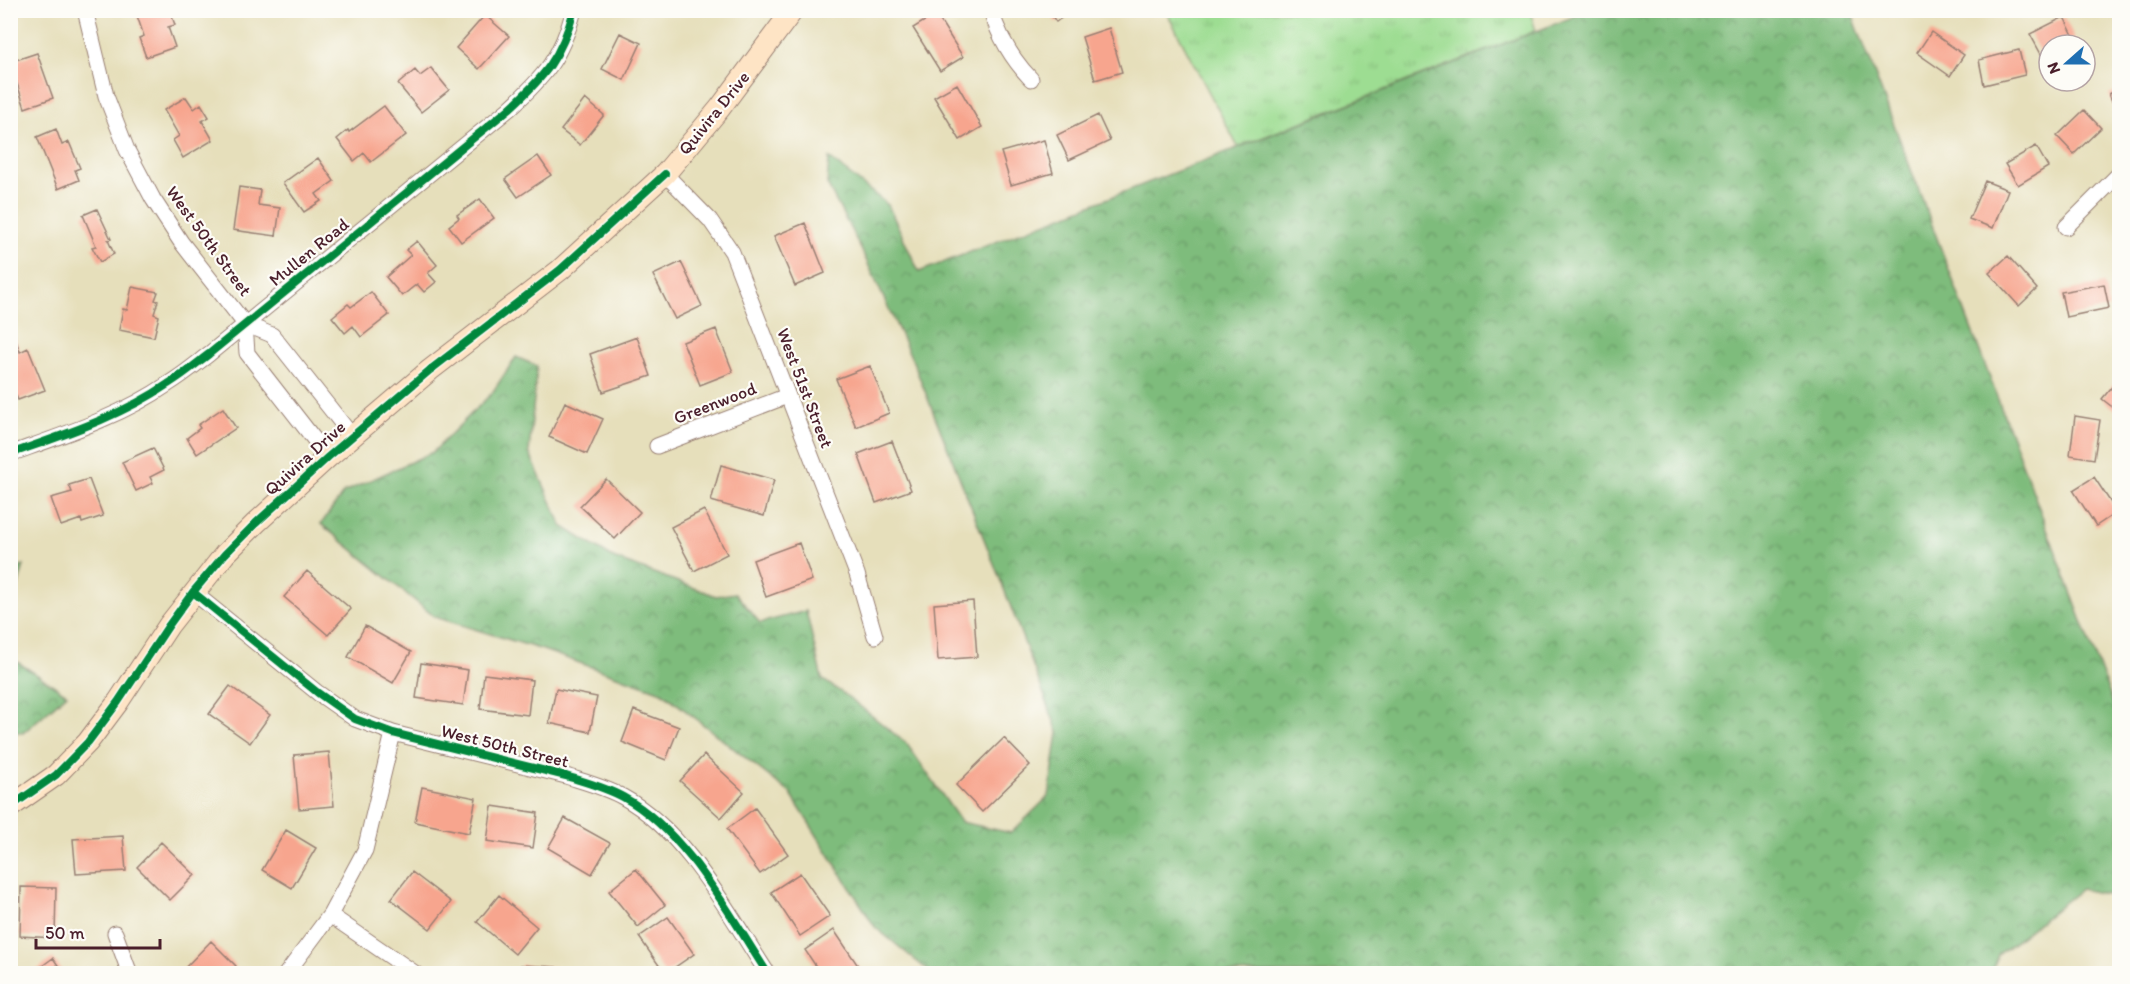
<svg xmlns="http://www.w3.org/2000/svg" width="2130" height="984" viewBox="0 0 2130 984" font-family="Itim,sans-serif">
<defs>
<pattern id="grass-tufts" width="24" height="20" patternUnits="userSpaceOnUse" patternTransform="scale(1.5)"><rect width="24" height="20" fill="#9ddd92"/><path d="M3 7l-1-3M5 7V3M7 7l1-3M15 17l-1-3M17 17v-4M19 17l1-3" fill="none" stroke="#89bd7e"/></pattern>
<pattern id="forest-crowns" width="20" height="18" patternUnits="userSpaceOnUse" patternTransform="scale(1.5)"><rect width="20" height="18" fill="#7ebc7c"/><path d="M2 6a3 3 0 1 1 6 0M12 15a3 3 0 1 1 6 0" fill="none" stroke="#699866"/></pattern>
</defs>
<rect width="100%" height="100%" fill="#fdfcf7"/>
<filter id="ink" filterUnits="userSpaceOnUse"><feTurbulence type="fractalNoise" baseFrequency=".0167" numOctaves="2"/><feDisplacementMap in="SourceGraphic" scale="12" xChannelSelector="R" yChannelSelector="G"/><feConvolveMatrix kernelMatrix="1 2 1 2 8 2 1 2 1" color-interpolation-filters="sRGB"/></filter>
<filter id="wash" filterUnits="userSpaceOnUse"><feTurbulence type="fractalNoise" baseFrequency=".008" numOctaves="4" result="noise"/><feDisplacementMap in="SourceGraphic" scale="24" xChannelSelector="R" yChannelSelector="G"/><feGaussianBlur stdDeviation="1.35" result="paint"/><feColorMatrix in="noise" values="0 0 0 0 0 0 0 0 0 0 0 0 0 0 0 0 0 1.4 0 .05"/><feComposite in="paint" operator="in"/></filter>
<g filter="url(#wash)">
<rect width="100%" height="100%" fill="#e6dfbb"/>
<path fill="url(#grass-tufts)" stroke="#747e5e" stroke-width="1.5" d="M1166,11H1530L1536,31L1238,147Z"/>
<path fill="url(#forest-crowns)" stroke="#646e54" stroke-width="1.5" d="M1588,11H1851L2119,719V897L2081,889L1998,955L1991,973H931L875,927L790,793L662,692L543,650L435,617L321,524L344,492L433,452L492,393L516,357L537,366L529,452L562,526L613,558L716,596L735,593L760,623L806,611L822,679L851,699L907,744L961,822L1011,833L1049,796L1058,732L1004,589L912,359L861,249L827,184L829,158L888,205L919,272Z
M24,565L11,611V570Z
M11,658L67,694L23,733L11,731Z"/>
<g id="blocks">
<path fill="#f7a58e" d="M135,10H161L162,14L170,11L175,25L168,27L175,47L146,57L139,38L144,36Z
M1048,10H1072L1056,22Z
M936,14L963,57L940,71L913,28Z
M485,15L509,36L479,69L456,48Z
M2064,17L2075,39L2064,45H2049V52L2042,56L2030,34Z
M1109,28L1122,72L1095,80L1082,37Z
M1931,32L1964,55L1950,76L1917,53Z
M620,33L641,43L624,80L602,69Z
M2019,50L2025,75L1984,85L1979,60Z
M37,53L53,98L25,108L10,62Z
M431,68L449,90L421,112L398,84L415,70L420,76Z
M957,84L982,127L960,140L934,97Z
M2120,89V117H2119L2109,94Z
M186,97L194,109L201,104L209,117L202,121L213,140L183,158L173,140L179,136L164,110Z
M585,99L604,115L580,145L561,130Z
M384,106L406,135L371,162L364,153L354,161L337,139L348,130L349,132Z
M2084,110L2101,128L2074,154L2057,136Z
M1098,115L1110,141L1069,160L1057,135Z
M56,129L62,145L69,142L80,168L75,170L79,180L58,189L37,137Z
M1044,140L1053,173L1011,185L1001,152Z
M2036,146L2048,167L2018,185L2005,164Z
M538,156L551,175L518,197L505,179Z
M318,158L334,181L316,194L321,201L304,212L283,183Z
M1985,181L2008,190L1993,228L1969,219Z
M239,187L260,190L258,205L280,208L276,236L233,230Z
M480,199L494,218L461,242L449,226L459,218L457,215Z
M97,209L111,239L108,240L114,254L100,262L92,247L96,246L83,215Z
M805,223L825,273L795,286L774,236Z
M417,241L437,265L428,273L436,282L424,292L417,284L402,296L386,277L411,255L406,250Z
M2008,256L2037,289L2019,306L1989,273Z
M681,262L702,306L675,319L653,275Z
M2104,284L2109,308L2066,317L2061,292Z
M132,287L158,292L155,300L158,301L154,314L159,316L154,337L119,330L123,309L127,310Z
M371,292L389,315L361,337L353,326L345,333L332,317L348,304L351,307Z
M716,329L733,372L700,385L683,342Z
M14,335L20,352L28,348L45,390L18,400L10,382V336Z
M637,337L651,376L603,392L590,354Z
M870,366L889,413L856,427L836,379Z
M2120,377V413L2102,399Z
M565,402L603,419L587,454L549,437Z
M223,408L236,428L197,454L187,438L200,428L198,425Z
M2075,416L2100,420L2094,459L2070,455Z
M892,441L911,490L876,503L858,454Z
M153,448L164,470L150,477L153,483L136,491L122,462Z
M721,465L774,480L764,516L711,501Z
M2094,477L2117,512L2096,526L2073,490Z
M89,479L103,516L82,523L81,519L61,526L51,498L72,492L69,485Z
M606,479L640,512L615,539L580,506Z
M704,510L727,554L694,571L671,527Z
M799,543L812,580L766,597L753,560Z
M307,571L351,609L328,635L284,597Z
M973,601L977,657L938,660L934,604Z
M365,626L411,652L393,683L348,657Z
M421,663L468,670L463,705L416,698Z
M484,674L532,680L528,715L480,709Z
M230,686L270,715L250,743L209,714Z
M556,689L597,697L590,732L549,723Z
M634,710L679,727L666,760L622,742Z
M1004,738L1030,765L982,812L956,785Z
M329,752L334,806L299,809L294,755Z
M704,755L744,792L721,818L680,781Z
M422,787L476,798L469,833L415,822Z
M492,806L538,813L533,848L487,841Z
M755,808L788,854L760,874L727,829Z
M565,818L610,843L592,874L548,848Z
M286,830L316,848L292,888L262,870Z
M123,836L126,871L76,874L73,839Z
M161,842L195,875L170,900L137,867Z
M636,869L665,905L638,927L609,891Z
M412,872L451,902L430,929L391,899Z
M800,873L830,916L800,936L771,892Z
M21,887L56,888L55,938L20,936Z
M499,895L537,927L515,954L477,922Z
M668,917L694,954L665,974L639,937Z
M834,930L861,970L856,974H821L805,950Z
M211,941L236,966L228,974H179Z
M53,958L64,974H31Z
M521,965L556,967V974H521Z"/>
</g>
</g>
<g filter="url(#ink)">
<use href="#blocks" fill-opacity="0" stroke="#987f73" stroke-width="1.5"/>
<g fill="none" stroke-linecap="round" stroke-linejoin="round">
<defs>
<path id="street" d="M85,10L106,96L127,150L153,199L181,242L245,324L272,335L352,436
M991,10C999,38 1012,59 1031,79
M665,174L710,220L732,252L857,574L875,636
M2066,227L2120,173
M245,324L247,353L328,457
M657,446L787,396
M10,454C63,435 122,416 168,384C183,375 196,364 209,354L509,109C545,76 561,58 574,10
M193,592L318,693L355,719L393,733L566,776C585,782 605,787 623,797C687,832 728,913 768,974
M330,915L416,974
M115,933L130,974
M286,974L330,915L365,850L393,733"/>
<path id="secondary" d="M10,807L56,775L88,742L118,702L169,625L225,554L256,523L328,457L430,370L560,270L665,174L720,108L793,10"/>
</defs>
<use href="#street" stroke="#987f73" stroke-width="17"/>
<use href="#secondary" stroke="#987f73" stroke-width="23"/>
<use href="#street" stroke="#fff" stroke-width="15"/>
<use href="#secondary" stroke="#fee4c5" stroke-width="21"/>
<defs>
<path id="cycleway" d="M10,454C63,435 122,416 168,384C183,375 196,364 209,354L509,109C545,76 561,58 574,10
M193,592L318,693L355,719L393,733L566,776C585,782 605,787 623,797C687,832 728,913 768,974
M10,807L56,775L88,742L118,702L169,625L193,592L225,554L256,523L328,457L430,370L560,270L665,174"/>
</defs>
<use href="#cycleway" stroke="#fdfcf7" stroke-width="11"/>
<use href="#cycleway" stroke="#00873e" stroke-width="8"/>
</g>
</g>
<g text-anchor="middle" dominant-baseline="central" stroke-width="4.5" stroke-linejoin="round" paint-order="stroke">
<g font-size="18" fill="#4a1f2b" stroke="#fdfcf7">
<text transform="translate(714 113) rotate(-51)">Quivira Drive</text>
<text transform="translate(209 241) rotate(54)">West 50th Street</text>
<text transform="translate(309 252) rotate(-39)">Mullen Road</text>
<text transform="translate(805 388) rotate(69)">West 51st Street</text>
<text transform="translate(715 403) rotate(-21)">Greenwood</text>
<text transform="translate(305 458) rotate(-42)">Quivira Drive</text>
<text transform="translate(505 746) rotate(14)">West 50th Street</text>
</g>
</g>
<rect width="2130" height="984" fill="none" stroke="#fdfcf7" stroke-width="36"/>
<g transform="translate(2067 63) rotate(249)"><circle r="28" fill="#fdfcf7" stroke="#b5a4a5" stroke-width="1.5"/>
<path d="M0-4.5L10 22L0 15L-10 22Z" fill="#1f6fb2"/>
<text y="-9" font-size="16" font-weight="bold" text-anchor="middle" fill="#4a1f2b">N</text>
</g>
<path d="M36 939v9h124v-9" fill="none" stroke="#4a1f2b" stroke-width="3"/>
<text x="45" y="939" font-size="18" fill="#4a1f2b" stroke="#fdfcf7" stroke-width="4.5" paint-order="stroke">50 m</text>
</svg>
